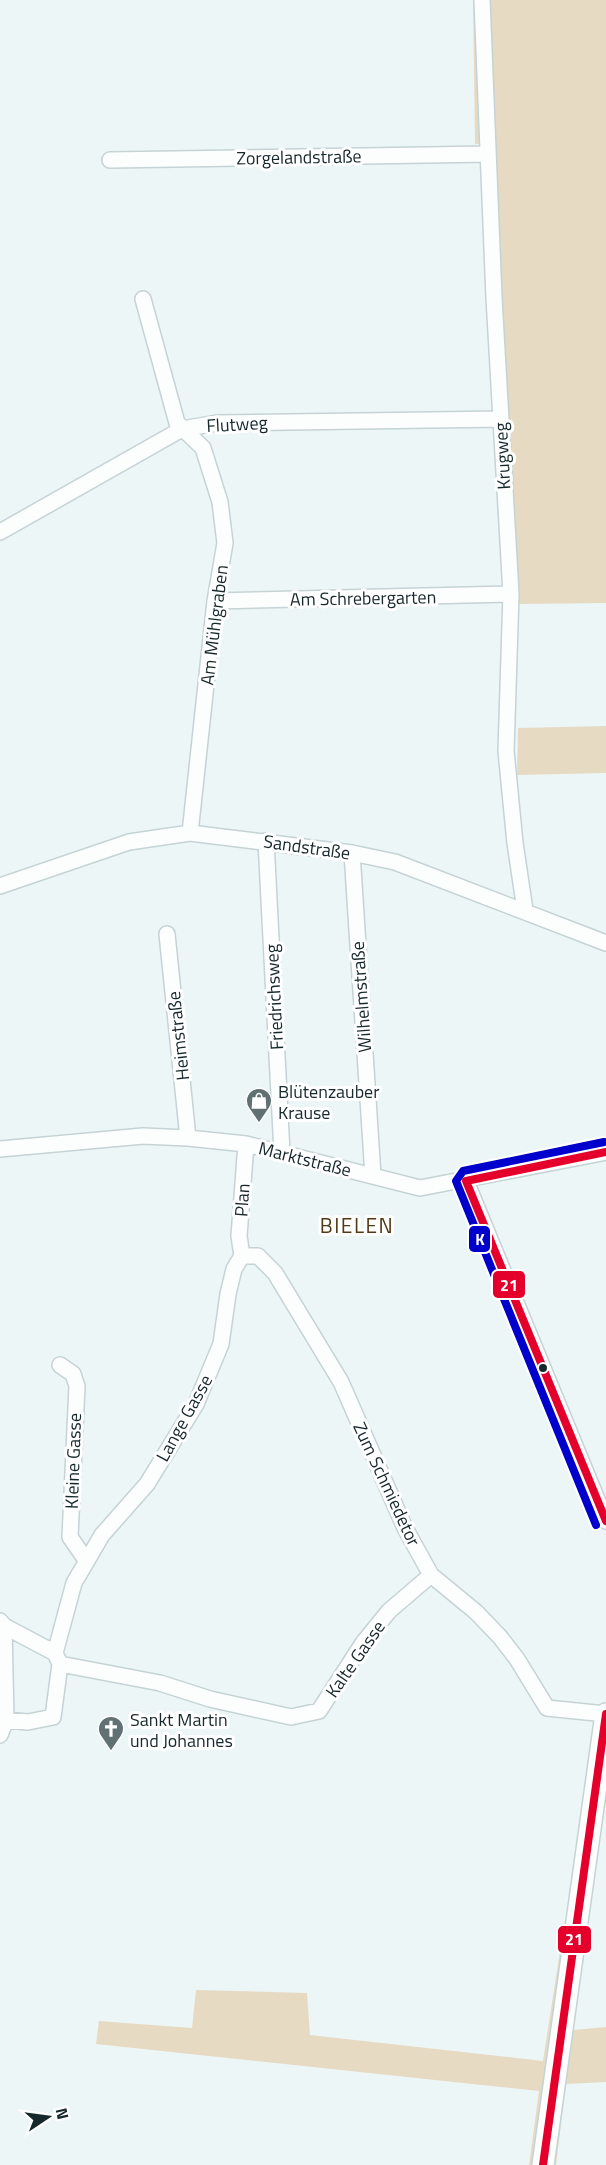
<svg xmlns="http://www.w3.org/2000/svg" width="606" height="2165" viewBox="0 0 606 2165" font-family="'Titillium Web',sans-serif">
<rect width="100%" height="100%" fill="#ecf6f7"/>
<path fill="#e7dac3" d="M473,0H606V603L519,604L492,143L475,144Z
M606,726V773L517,775L518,728Z
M585,1949L573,2030L606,2027V2082L566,2084L556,2165H529L539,2091L96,2044L99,2021L192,2028L196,1990L307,1993L310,2035L543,2061L560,1951Z"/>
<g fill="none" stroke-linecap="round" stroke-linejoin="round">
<defs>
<path id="street" d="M482,0L494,298L511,594L506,751L515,843L525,910
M110,160L488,154
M143,299L177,423L203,448L220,502L225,543L215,601L190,833
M0,532L182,429L217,423L501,419
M215,601L511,594
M266,841L282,1153
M352,853L373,1176
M0,886L129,842L190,833L352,853L395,862L606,943
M167,934L188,1138
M0,1149L143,1136L188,1138L246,1144L420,1188L606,1152
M466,1181L606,1521
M242,1256H258L275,1273L341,1382L405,1528L431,1575L476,1612L500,1637L517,1659L547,1708L606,1714
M242,1256L239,1236L246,1144
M60,1365L73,1374L77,1386L70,1537L86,1560
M0,1621L4,1626L55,1653
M60,1664L160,1683L210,1699L291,1717L319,1711L363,1643L389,1611L431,1575
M6,1720L28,1722L53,1717L60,1664L55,1653L74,1583L102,1535L147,1484L196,1404L221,1344L228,1294L234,1269L242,1256
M0,1735L6,1720L4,1626"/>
<path id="secondary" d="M543,2165L606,1714"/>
</defs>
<use href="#street" stroke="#c5d3d5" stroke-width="18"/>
<use href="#secondary" stroke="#c5d3d5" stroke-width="24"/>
<use href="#street" stroke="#fcfefe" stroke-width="15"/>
<use href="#secondary" stroke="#fcfefe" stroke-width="21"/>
<defs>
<path id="bus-1" d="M606,1152L466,1181L606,1521
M543,2165L606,1714"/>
<path id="bus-2" d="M596,1525L456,1181L463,1171L604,1142"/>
</defs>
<use href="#bus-1" stroke="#fff" stroke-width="12"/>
<use href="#bus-2" stroke="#fff" stroke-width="12"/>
<use href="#bus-1" stroke="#e4002b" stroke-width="8"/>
<use href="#bus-2" stroke="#0000cd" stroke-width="8"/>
</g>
<defs>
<symbol id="shop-pin" viewBox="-11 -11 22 30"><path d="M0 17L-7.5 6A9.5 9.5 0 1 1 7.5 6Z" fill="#617072" stroke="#fff"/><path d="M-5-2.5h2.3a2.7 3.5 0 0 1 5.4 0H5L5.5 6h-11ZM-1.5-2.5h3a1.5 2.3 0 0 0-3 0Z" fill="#fff"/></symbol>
<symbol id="church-pin" viewBox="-11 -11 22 30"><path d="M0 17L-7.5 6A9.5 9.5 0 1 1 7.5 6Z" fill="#617072" stroke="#fff"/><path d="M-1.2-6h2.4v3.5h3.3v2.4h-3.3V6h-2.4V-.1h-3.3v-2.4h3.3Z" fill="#fff"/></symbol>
</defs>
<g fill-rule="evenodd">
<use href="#shop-pin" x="244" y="1086" width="30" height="40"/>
<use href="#church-pin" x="96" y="1714" width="30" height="40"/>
</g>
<circle fill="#16282b" stroke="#fff" stroke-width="2" cx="543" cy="1368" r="5"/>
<g text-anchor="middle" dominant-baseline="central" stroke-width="6" stroke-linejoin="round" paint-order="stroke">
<g font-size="18" fill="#16282b" stroke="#fff">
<text transform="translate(299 157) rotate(-1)">Zorgelandstraße</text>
<text transform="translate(237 424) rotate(-3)">Flutweg</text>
<text transform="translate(502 456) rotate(-93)">Krugweg</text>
<text transform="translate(363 598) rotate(-1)">Am Schrebergarten</text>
<text transform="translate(214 625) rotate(-83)">Am Mühlgraben</text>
<text transform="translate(307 847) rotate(8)">Sandstraße</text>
<text transform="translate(274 997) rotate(-93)">Friedrichsweg</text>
<text transform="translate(361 997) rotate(-94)">Wilhelmstraße</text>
<text transform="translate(178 1036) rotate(-96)">Heimstraße</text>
<text transform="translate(305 1159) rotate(14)">Marktstraße</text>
<text transform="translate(242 1200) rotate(-86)">Plan</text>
<text transform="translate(184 1418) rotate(-61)">Lange Gasse</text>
<text transform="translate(73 1461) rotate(-88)">Kleine Gasse</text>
<text transform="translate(387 1484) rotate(65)">Zum Schmiedetor</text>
<text transform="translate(355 1659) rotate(-55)">Kalte Gasse</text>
</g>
<g font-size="18" fill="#16282b" stroke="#fff" text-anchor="start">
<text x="278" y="1091">Blütenzauber<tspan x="278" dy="21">Krause</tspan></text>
<text x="130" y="1719">Sankt Martin<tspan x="130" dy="21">und Johannes</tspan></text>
</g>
<g font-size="21" letter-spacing="1.5" fill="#513916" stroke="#fff">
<text x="357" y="1225">BIELEN</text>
</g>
</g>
<g stroke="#fff" stroke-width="2">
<rect x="468" y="1225" width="23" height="28" rx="6" fill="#0000cd"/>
<rect x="492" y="1270" width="34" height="29" rx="6" fill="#e4002b"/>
<rect x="557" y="1925" width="35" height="29" rx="6" fill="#e4002b"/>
</g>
<g font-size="16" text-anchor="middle" font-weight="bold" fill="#fff">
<text x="480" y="1245">K</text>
<text x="509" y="1291">21</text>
<text x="574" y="1945">21</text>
</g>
<g transform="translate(48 2117) rotate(77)" stroke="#ffffff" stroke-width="4.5" paint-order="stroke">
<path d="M0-4.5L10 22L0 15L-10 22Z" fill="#16282b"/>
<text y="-9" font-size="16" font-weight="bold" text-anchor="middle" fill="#16282b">N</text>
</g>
</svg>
